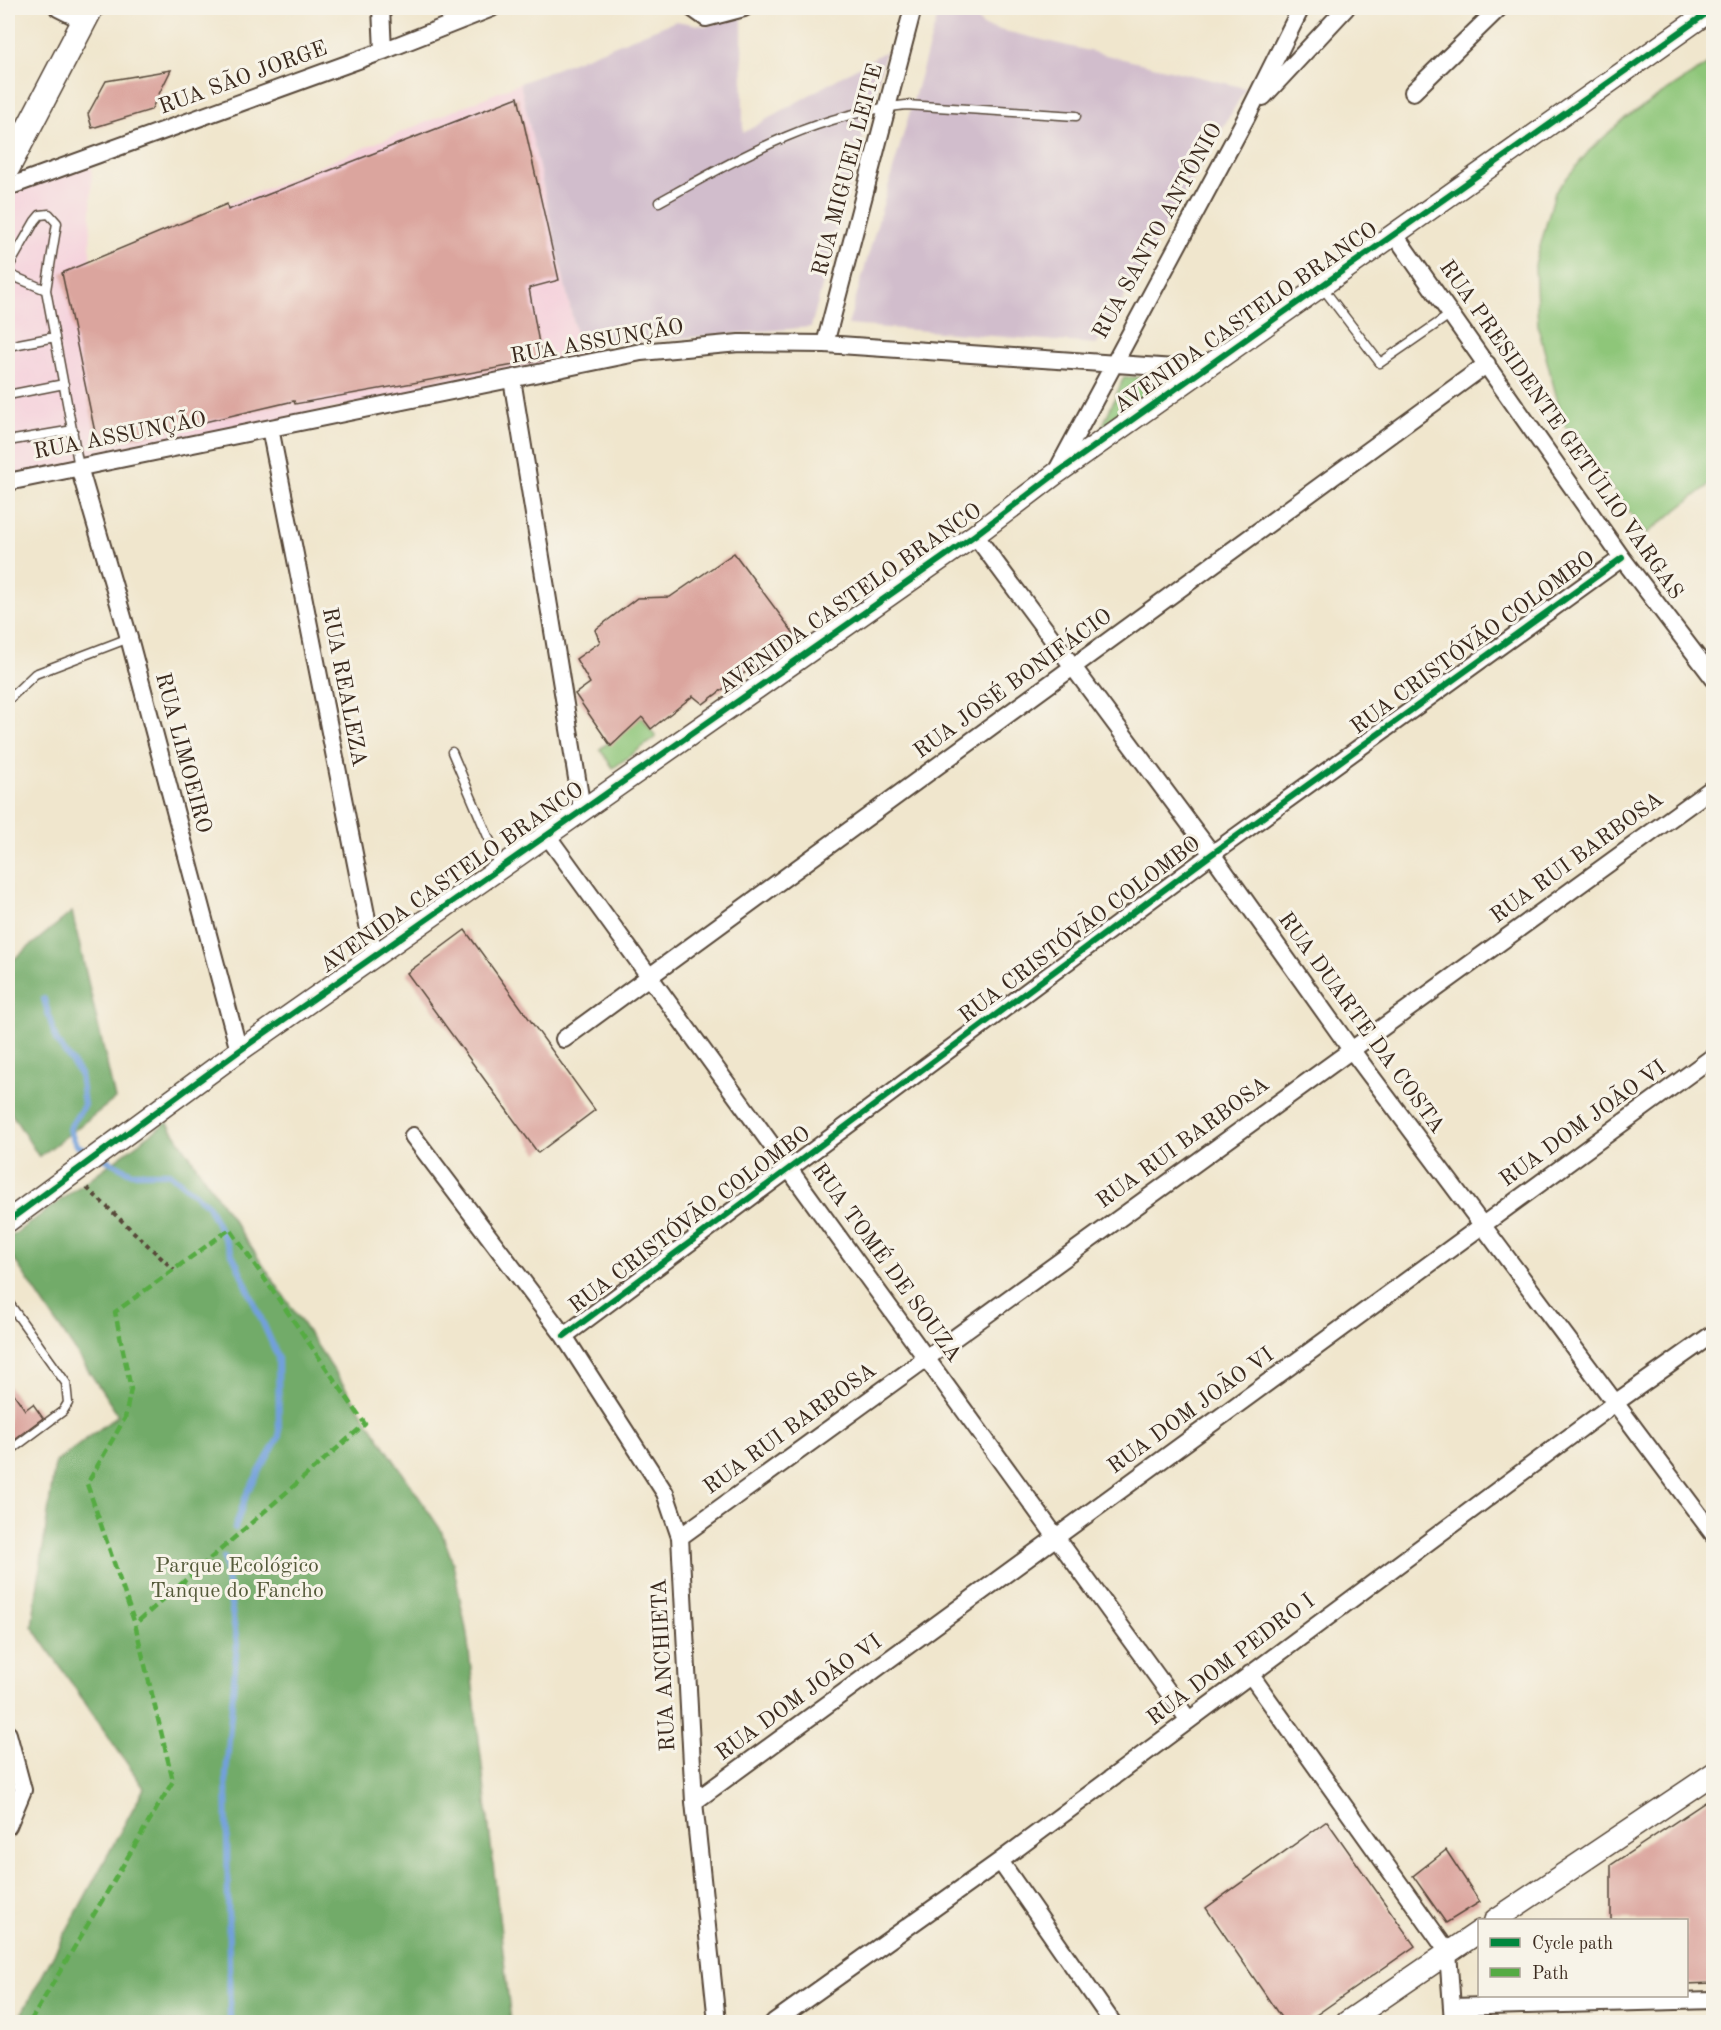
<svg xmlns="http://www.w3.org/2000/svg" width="1721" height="2030" viewBox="0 0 1721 2030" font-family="'Old Standard TT',serif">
<rect width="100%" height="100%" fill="#f7f3e8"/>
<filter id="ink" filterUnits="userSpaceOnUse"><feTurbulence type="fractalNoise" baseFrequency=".0167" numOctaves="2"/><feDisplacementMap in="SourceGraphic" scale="12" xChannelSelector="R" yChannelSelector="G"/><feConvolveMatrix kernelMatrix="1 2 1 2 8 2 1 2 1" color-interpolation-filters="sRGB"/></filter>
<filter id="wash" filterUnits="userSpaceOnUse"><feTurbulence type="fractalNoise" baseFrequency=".008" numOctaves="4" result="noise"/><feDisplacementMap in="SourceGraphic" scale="24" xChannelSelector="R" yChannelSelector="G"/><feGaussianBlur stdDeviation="1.35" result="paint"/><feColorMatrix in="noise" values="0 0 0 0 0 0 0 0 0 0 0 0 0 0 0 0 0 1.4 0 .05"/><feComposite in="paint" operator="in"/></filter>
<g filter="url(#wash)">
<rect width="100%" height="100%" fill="#f0e6cd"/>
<path fill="#f5cfdb" d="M520,83L581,357L8,477V201L12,193L92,163L90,262Z"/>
<path fill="#d1bdcc" d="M940,8H970L983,26L1246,88L1097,344L848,325Z
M742,15L743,133L886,51L811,327L579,347L520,83L676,21L705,26Z"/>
<path fill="#8ec679" stroke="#64784c" stroke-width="1.5" d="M1708,64L1714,71L1713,482L1646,534L1564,425L1538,327L1535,265L1555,192L1589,151L1625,118Z
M1124,377L1175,379L1099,434Z
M642,717L656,737L613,768L600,749Z"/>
<path fill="#72ab69" stroke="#566a44" stroke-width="1.5" d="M72,912L115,1099L39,1157L8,1108V964Z
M167,1122L441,1530L453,1563L467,1634L511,2022H17L144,1788L32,1626L55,1463L118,1415L8,1250V1239Z"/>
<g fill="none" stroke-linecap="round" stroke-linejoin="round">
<path stroke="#72a0db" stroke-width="6" d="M44,999L56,1040L80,1074L84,1105L69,1129L76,1145L92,1153
M101,1157L132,1173H169L207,1204L236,1262L278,1357L279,1437L247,1493L235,1528
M224,1558L237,1644L226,1775L230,2022"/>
</g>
<g id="blocks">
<path fill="#dba59e" d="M171,70L151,110L92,128L88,114L106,81Z
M518,97L559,280L529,288L542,360L295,404L294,401L98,447L62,273L227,204L228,210Z
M734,553L795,635L703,704L693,696L651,729L642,717L611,746L575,694L590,683L576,659L600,642L595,630L637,598L670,597Z
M465,930L595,1110L538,1153L407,973Z
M8,1385L25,1410L33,1404L43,1418L8,1444Z
M1713,1797V1983L1686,1984V1920H1611V1865Z
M1327,1821L1415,1946L1306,2022H1284L1206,1908Z
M1446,1850L1480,1902L1446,1923L1413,1876Z"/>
</g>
</g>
<g filter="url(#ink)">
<use href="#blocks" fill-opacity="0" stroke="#564638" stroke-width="1.5"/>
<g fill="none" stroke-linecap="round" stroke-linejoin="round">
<defs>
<path id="service" d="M659,202C739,158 813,114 906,105L1076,116
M8,268L35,221L40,215L49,214L57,223L46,290
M8,274L46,290L79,467
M1322,287L1380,363L1451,314
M8,346L55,337
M8,395L64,384
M8,441L73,430
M8,700L35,674L129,638
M452,752L501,867
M8,1302L66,1383L68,1403L63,1411L8,1452"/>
<path id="minor" d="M58,8L84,21
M381,8L383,51
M692,8L706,18L744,8
M1413,92L1499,8
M1263,97L1346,8
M8,187L383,51L492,8
M1395,235L1622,558L1714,679
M825,344L913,8
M512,379L582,809
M270,428L374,955
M79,467L129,638L239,1051
M1055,474L1247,116L1301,8
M8,482L641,352L739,343L825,344L1204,370
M975,535L1212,854L1350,1048L1714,1535
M546,834L1188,1719
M564,1039L1487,364
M413,1136L564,1336L665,1493L680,1537L694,1802L717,2022
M564,1336L1212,854L1622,558
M680,1537L1714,787
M1250,1674L1448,1952L1453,2022
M8,1734L23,1790L8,1826
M694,1802L1714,1056
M1000,1861L1112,2022
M1452,2007L1714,2000
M774,2022L1000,1861L1615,1403L1714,1333"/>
<path id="tertiary" d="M8,1221L239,1051L975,535L1054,475L1714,8
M1495,1920L1714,1773
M1347,2022L1480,1931"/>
<path id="secondary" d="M8,167L91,8"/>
</defs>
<use href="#service" stroke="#564638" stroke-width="11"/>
<use href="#minor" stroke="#564638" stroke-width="20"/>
<use href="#tertiary" stroke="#564638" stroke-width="24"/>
<use href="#secondary" stroke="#564638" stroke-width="27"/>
<path stroke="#564638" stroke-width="4" stroke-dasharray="4.5 4.5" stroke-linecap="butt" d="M87,1188L174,1270"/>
<use href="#service" stroke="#fff" stroke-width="8"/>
<use href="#minor" stroke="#fff" stroke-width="16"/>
<use href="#tertiary" stroke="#fff" stroke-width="21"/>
<use href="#secondary" stroke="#fff" stroke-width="24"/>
<path stroke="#55ab43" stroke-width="4.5" stroke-dasharray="9 4.5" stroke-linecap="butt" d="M30,2022L173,1781L135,1624L87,1484L125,1418L131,1389L115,1312L230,1229L365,1424L135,1624"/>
<defs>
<path id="cycleway" d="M8,1221L239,1051L975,535L1054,475L1714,8
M564,1336L1212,854L1622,558"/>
</defs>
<use href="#cycleway" stroke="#f7f3e8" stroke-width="10"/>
<use href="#cycleway" stroke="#00873e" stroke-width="6"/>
</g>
</g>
<g text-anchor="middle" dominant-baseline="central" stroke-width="6" stroke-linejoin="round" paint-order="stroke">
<g font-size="22" fill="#3b2a1e" stroke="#f7f3e8">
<text transform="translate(243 78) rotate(-20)">RUA SÃO JORGE</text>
<text transform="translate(848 170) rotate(-75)">RUA MIGUEL LEITE</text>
<text transform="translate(1158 231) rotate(-61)">RUA SANTO ANTÔNIO</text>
<text transform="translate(1246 318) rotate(-35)">AVENIDA CASTELO BRANCO</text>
<text transform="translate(597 342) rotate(-10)">RUA ASSUNÇÃO</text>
<text transform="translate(1561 430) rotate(55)">RUA PRESIDENTE GETÚLIO VARGAS</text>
<text transform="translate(120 436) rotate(-11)">RUA ASSUNÇÃO</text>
<text transform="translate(850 599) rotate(-35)">AVENIDA CASTELO BRANCO</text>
<text transform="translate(1473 643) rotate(-36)">RUA CRISTÓVÃO COLOMBO</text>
<text transform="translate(1013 684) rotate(-36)">RUA JOSÉ BONIFÁCIO</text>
<text transform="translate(344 687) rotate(79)">RUA REALEZA</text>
<text transform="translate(183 753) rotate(75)">RUA LIMOEIRO</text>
<text transform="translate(1577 858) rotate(-36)">RUA RUI BARBOSA</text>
<text transform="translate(452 878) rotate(-35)">AVENIDA CASTELO BRANCO</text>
<text transform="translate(1080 930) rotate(-37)">RUA CRISTÓVÃO COLOMBO</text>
<text transform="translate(1361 1023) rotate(54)">RUA DUARTE DA COSTA</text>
<text transform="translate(1583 1124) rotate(-36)">RUA DOM JOÃO VI</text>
<text transform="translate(1183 1143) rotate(-36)">RUA RUI BARBOSA</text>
<text transform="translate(690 1220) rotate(-37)">RUA CRISTÓVÃO COLOMBO</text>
<text transform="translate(886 1263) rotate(54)">RUA TOMÉ DE SOUZA</text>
<text transform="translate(1191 1411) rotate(-36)">RUA DOM JOÃO VI</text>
<text transform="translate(790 1429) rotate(-36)">RUA RUI BARBOSA</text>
<text transform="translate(1231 1660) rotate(-37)">RUA DOM PEDRO I</text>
<text transform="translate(664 1665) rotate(-93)">RUA ANCHIETA</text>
<text transform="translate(799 1698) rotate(-36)">RUA DOM JOÃO VI</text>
</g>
<g font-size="22" fill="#545939" stroke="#f7f3e8">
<text x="237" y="1566">Parque Ecológico<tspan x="237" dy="25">Tanque do Fancho</tspan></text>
</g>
</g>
<rect width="1721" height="2030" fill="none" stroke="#f7f3e8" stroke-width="30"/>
<rect x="1478" y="1919" width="210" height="78" fill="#f7f3e8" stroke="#aca397" stroke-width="1.5"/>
<rect x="1490" y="1938" width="30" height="9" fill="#00873e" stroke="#aca397" stroke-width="1.5"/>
<text x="1532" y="1949" font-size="18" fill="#3b2a1e">Cycle path</text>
<rect x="1490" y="1968" width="30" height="9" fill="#55ab43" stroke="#aca397" stroke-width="1.5"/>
<text x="1532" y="1979" font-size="18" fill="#3b2a1e">Path</text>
</svg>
